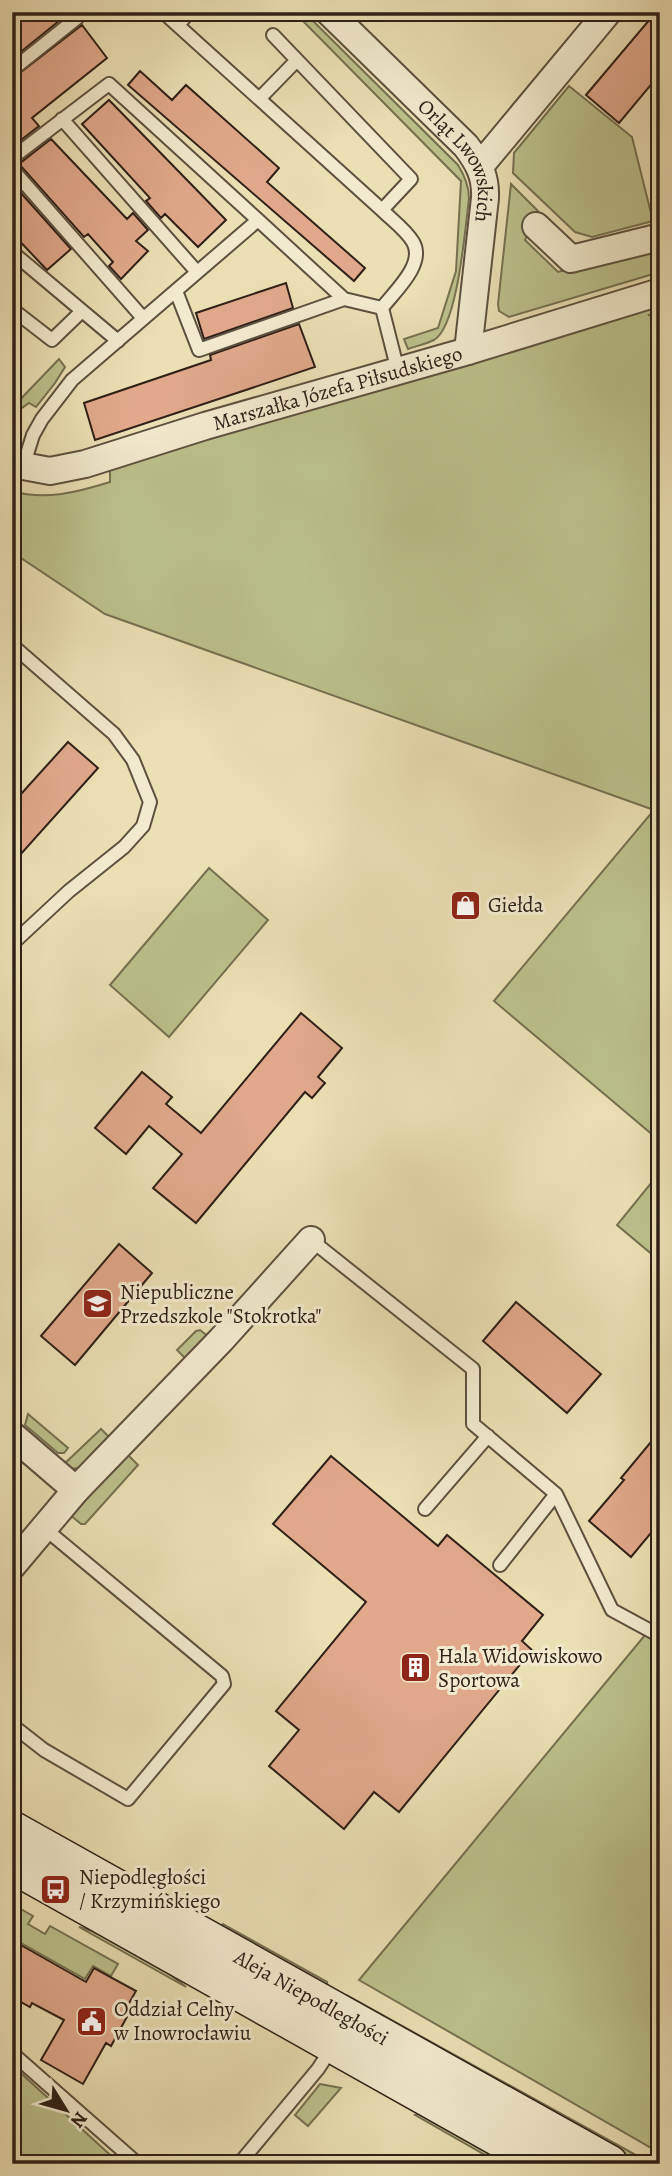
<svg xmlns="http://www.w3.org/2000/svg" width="672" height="2176" viewBox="0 0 672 2176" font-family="Alegreya,serif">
<rect width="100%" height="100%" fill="#ebdfb4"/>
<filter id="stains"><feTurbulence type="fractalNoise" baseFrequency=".00286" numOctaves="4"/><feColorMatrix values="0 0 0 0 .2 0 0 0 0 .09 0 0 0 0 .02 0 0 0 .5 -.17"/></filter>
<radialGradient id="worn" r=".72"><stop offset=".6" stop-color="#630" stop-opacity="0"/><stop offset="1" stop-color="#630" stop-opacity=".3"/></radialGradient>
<path fill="#bbc18b" stroke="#757052" stroke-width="2" d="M294,12H304L458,165C465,176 469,186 469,199C465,228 458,326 434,340C426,344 416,346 408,349L404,339L438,328L456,271L461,181Z
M569,86L632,137L653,221L592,237L575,232L513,173L514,153Z
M511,184L538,211L525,240L558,272L660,244V272L509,317L499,311L498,304Z
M660,305V311L649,315L660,324V1141L494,1001L654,810L105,614L12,552V491C45,501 78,492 110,482V468Z
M59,359L65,367L55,383L36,407L29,403L12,415V408Z
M209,868L268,920L169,1037L110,985Z
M660,1172V1261L617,1225Z
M200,1330L209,1337L187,1360L177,1350L196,1331Z
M28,1414L68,1448L64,1453H58L25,1425Z
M101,1429L111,1439L81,1468L68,1469L62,1466Z
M127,1454L138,1465L85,1524H81L69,1514Z
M660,1617V2153L359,1980Z
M12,1904L33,1916L28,1924L45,1934L50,1926L118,1964L111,1976L93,1966L85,1979L12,1938Z
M223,1924L327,1982L328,1990L217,1931Z
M79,1927L117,1938L139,1949L186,1987Z
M348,1996L652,2164H633L353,2007Z
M12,2065L120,2164H12Z
M320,2084L341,2088L308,2126L295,2115Z
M420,2113L522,2164H501L415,2115Z"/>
<path fill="#e1a88b" stroke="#2f2019" stroke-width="2" d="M27,12H70L12,59V25Z
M656,12H660V74L619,123L586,95Z
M82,25L107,58L32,118L39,126L12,147V79Z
M140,71L172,100L186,85L279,168L267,182L365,268L354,281L128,85Z
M109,100L226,220L198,247L165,214L161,218L146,201L150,198L82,124Z
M51,139L127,219L133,213L148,230L136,241L148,251L121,279L109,266L113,262L88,234L84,237L19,164Z
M12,183L71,249L47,270L12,233Z
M286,283L293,308L204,339L196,313Z
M299,324L315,367L95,440L84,403L211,360L210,355Z
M68,742L98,768L12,864V804Z
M301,1013L342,1048L318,1077L325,1083L312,1098L305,1092L196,1223L153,1188L182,1154L149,1126L126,1154L95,1128L142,1072L172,1097L166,1104L201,1133Z
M119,1244L152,1273L75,1365L41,1336Z
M516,1302L601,1374L567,1413L483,1341Z
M660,1431V1522L631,1557L589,1521L624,1480L621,1478Z
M331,1456L438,1546L447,1535L543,1615L522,1641L532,1650L399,1812L374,1792L344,1829L269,1766L299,1730L276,1711L366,1602L273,1524Z
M12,1940L86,1982L94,1968L136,1991L124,2012L128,2015L111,2046L106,2043L83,2084L41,2060L64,2020L32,2003L30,2007L12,1997Z"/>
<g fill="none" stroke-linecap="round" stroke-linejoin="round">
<defs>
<path id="lane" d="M163,12L382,210C392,220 406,230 413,242C426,264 394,292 382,308
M178,25L189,12
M273,35L411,179L382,210
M12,70L77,18
M260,98L297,60
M62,119L197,272
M12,158L109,84L258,220
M12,169L143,318
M12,252L118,341
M176,291L199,350L344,299
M12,309L52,340L82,311
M23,467L33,435L42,419L72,380L258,220L344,299L382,308L398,371
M12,645L114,734L133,760L150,802L143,826L124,847L69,891L12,944
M311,1240L473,1369V1424L556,1494L500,1565
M556,1494L612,1610L660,1636
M425,1509L488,1436
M12,1725L44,1750L128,1799L224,1684L222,1676L44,1528
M12,2053L138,2164
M239,2164L318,2069L333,2046"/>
<g id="street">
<path id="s1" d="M329,12L466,146C479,163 486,177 485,198L468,351"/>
<path d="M480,166L608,12"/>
<path d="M536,226L571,259L660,237"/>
<path id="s2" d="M12,464L50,471L85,464L205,426L468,351L660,292"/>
<path d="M12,1435L76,1490"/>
<path d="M12,1566L76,1490L221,1340L311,1240"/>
</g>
<g id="secondary">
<path id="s3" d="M12,1830L609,2164"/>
<path d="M12,1864L546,2164"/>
</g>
</defs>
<use href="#lane" stroke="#5e5040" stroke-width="16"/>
<use href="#street" stroke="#5e5040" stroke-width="30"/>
<use href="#secondary" stroke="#2f2019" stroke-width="40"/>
<use href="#lane" stroke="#f2eace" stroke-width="12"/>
<use href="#street" stroke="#f2eace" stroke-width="26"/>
<use href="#secondary" stroke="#f2eace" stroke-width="37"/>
</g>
<defs>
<symbol id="shop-square" viewBox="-11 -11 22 22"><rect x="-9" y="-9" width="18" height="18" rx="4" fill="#8f2418" stroke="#f2eace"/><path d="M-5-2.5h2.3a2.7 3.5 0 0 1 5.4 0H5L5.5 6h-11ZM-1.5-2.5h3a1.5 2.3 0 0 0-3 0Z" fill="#fff"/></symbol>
<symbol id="school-square" viewBox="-11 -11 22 22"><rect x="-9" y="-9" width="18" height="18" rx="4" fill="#8f2418" stroke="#f2eace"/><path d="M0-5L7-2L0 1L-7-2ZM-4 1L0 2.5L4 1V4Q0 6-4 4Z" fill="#fff"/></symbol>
<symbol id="building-square" viewBox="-11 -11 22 22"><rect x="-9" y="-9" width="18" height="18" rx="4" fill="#8f2418" stroke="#f2eace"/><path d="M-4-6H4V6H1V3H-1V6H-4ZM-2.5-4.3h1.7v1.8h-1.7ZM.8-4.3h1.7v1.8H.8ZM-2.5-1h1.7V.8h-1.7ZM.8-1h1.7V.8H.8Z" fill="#fff"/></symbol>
<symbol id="bus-square" viewBox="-11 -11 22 22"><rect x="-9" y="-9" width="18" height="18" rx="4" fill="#8f2418" stroke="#f2eace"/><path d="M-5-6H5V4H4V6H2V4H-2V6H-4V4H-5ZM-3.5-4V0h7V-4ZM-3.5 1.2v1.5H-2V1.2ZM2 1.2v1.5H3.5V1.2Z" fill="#fff"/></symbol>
<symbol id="civic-square" viewBox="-11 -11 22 22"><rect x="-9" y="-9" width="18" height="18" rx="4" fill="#8f2418" stroke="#f2eace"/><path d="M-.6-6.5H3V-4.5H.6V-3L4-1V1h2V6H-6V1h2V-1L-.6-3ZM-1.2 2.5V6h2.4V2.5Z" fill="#fff"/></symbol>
</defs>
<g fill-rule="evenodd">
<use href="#shop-square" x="448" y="888" width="35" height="35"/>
<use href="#school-square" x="80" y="1286" width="35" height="35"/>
<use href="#building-square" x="398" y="1650" width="35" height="35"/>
<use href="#bus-square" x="38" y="1872" width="35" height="35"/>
<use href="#civic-square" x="74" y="2004" width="35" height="35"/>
</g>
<g text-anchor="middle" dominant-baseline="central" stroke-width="6" stroke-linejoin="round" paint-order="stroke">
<g font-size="21" fill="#2f2019" stroke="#f2eace">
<text stroke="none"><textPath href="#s1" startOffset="201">Orląt Lwowskich</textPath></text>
<text stroke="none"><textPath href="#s2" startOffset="338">Marszałka Józefa Piłsudskiego</textPath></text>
<text stroke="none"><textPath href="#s3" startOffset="343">Aleja Niepodległości</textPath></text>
</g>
<g font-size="21" fill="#2f2019" stroke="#f2eace" text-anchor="start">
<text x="488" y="905">Giełda</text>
<text x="120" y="1292">Niepubliczne<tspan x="120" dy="24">Przedszkole "Stokrotka"</tspan></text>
<text x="438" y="1656">Hala Widowiskowo<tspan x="438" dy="24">Sportowa</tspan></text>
<text x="79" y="1877">Niepodległości<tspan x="79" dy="24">/ Krzymińskiego</tspan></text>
<text x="114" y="2009">Oddział Celny<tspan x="114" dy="24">w Inowrocławiu</tspan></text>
</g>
</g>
<rect width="672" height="2176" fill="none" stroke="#ebdfb4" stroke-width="42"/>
<rect x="14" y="14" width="644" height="2148" fill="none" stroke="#2f2019" stroke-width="3.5"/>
<rect x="21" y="21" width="630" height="2134" fill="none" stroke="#2f2019" stroke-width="2"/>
<g transform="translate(66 2110) rotate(127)" stroke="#f2eace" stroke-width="5" paint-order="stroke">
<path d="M0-5L12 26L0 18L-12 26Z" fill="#2f2019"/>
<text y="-10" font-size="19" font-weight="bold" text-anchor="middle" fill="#2f2019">N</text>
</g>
<rect width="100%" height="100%" filter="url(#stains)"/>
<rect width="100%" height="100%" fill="url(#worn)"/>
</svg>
